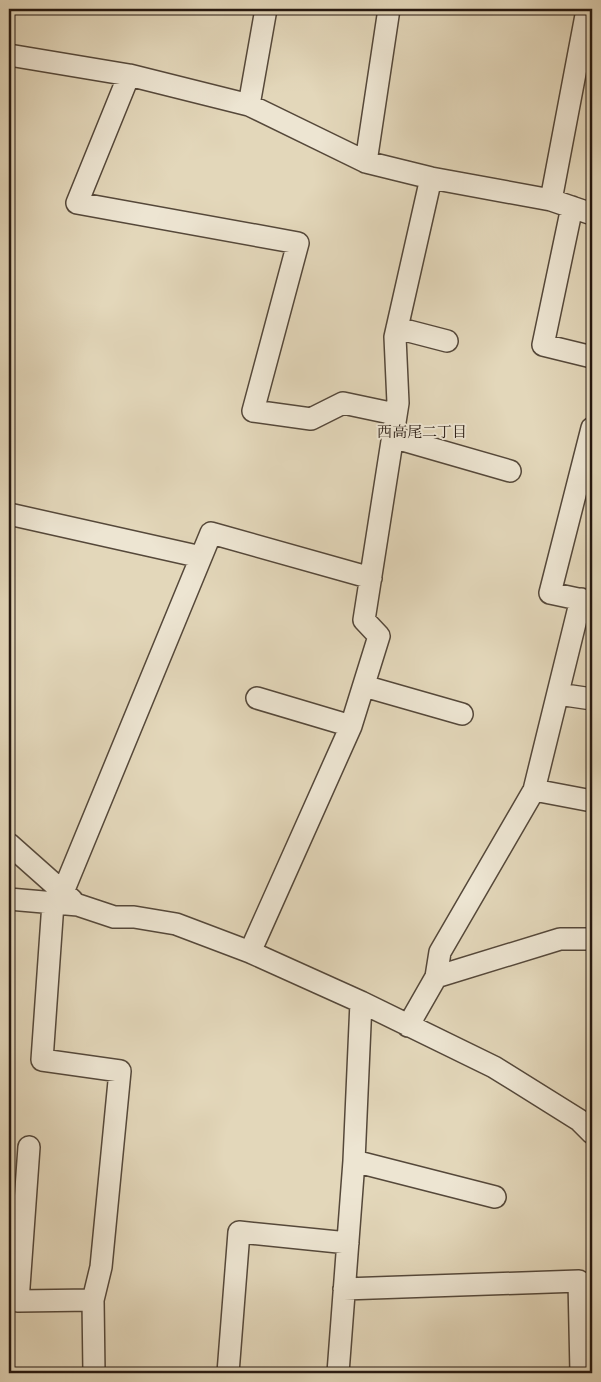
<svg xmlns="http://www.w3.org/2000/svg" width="601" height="1382" viewBox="0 0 601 1382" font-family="'IM FELL Great Primer','Noto Serif JP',serif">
<rect width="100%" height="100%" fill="#e3d7ba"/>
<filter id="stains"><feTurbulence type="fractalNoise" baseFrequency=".004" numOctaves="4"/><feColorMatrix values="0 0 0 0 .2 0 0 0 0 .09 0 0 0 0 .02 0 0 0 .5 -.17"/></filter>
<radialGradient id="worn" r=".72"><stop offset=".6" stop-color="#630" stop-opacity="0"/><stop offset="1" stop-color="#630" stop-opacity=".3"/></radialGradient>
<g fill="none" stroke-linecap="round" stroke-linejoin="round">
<defs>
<path id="street" d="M9,55L129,75L249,105L366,162L431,178L551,200L592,214
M129,75L77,203L298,243L253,411L311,419L343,403L395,414
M249,105L266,9
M366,162L389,9
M551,200L587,10L592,11
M572,207L543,345L592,357
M397,328L447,341
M592,428L550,593L592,602
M392,437L510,471
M9,514L201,557
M364,686L462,714
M558,694L592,699
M257,698L351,726
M534,790L592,801
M9,844L72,900
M63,892L211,533L371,578
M9,899L78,905L114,917H134L176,924L250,952L361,1002L494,1067L579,1120L592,1133
M53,903L42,1060L120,1071L101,1267L93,1300L94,1373
M250,952L351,726L379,636L364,620L398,403L395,337L431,178
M436,977L440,952L534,790L581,599
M408,1026L436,977L560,939H592
M29,1147L18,1301L93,1300
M354,1161L495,1197
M344,1289L579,1281L581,1373
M228,1373L239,1232L348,1243
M338,1373L354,1161L361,1002"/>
</defs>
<use href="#street" stroke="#55483a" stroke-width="24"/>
<use href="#street" stroke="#ede5d2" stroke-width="21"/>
</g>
<g text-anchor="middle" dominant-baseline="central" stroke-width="4" stroke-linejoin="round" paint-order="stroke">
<g font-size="15" fill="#261810" stroke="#ede5d2">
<text x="422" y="432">西高尾二丁目</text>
</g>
</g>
<rect width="601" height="1382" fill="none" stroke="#e3d7ba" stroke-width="30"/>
<rect x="10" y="10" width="581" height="1362" fill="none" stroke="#261810" stroke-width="2.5"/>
<rect x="15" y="15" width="571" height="1352" fill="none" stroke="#261810"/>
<rect width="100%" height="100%" filter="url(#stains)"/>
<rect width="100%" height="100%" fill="url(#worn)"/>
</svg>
